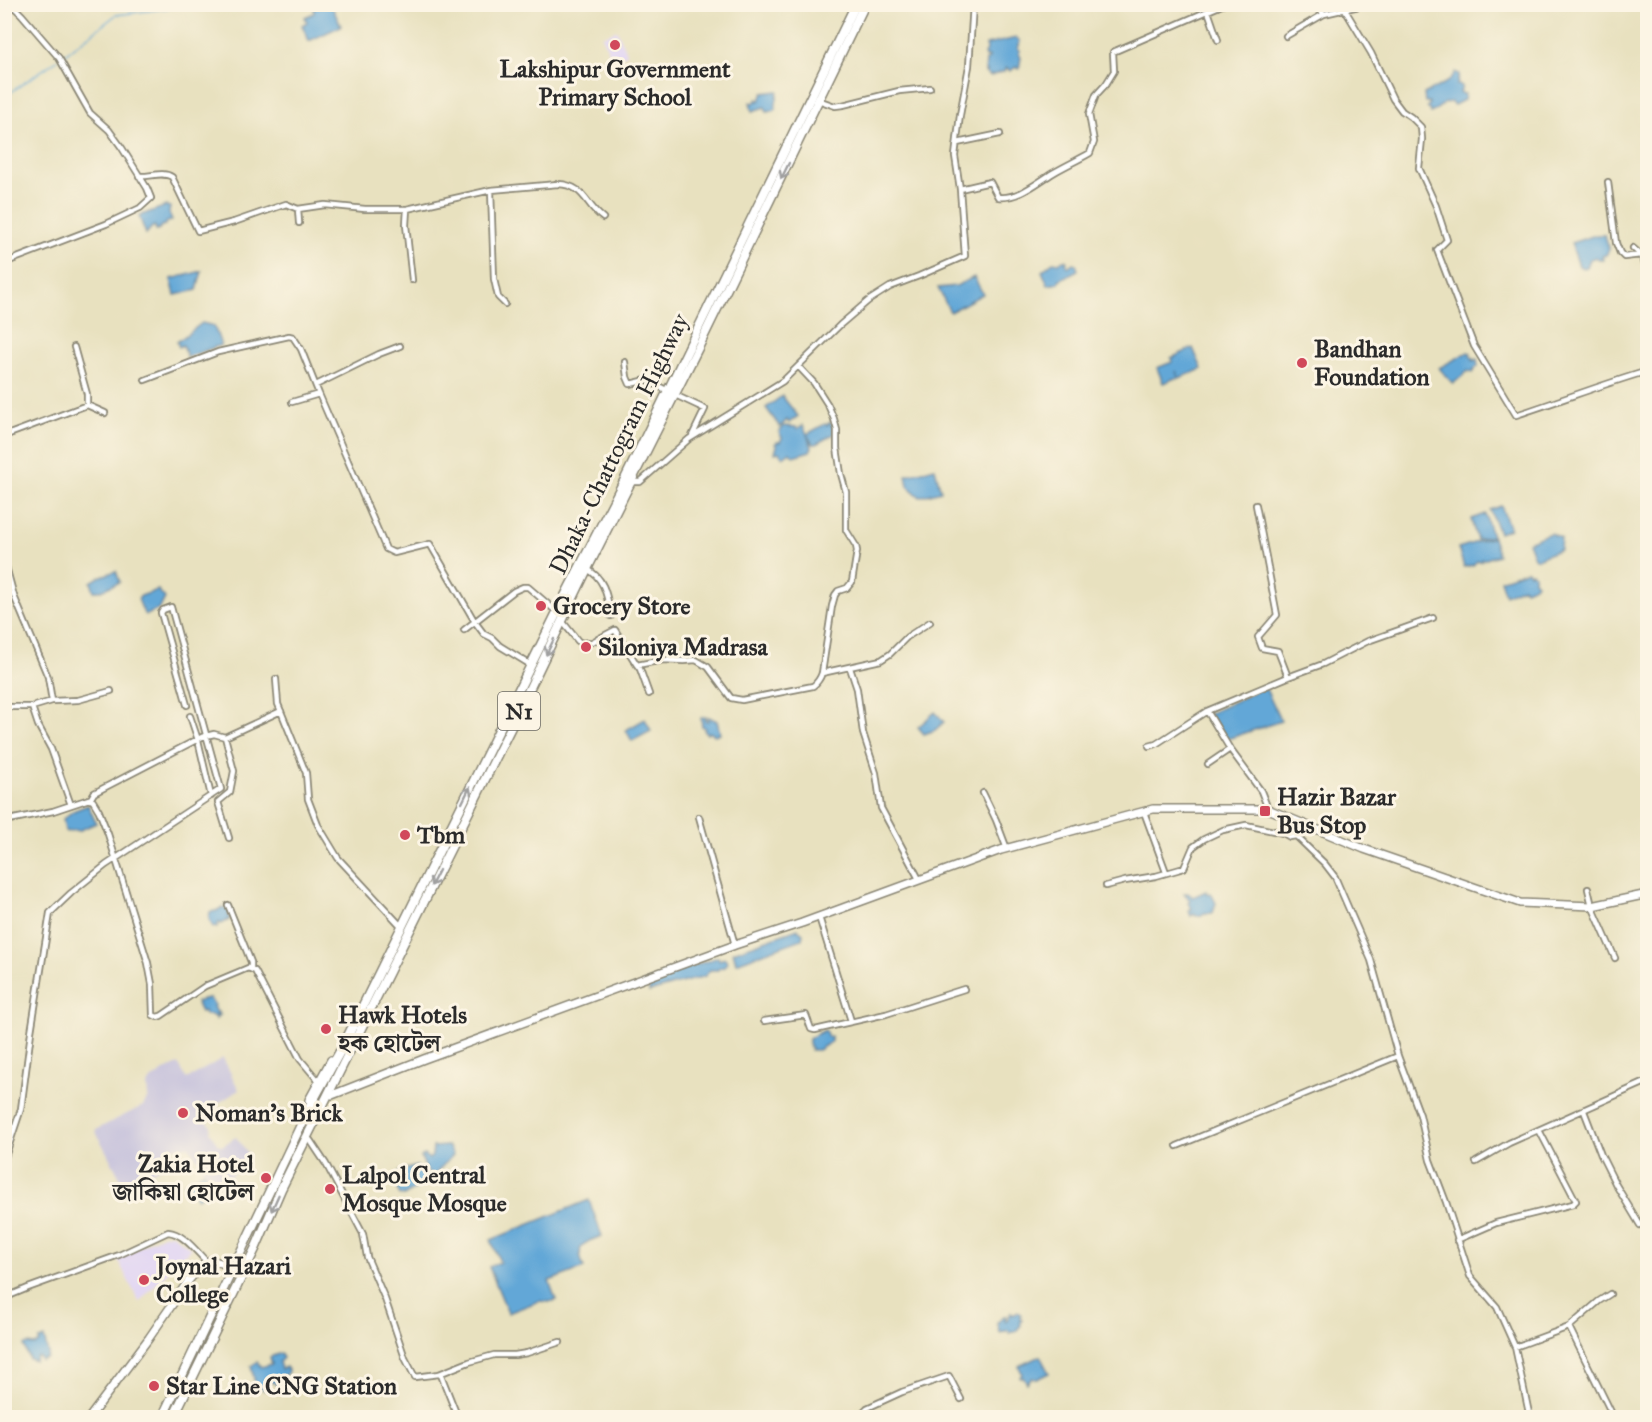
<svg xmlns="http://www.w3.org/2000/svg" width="1652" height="1422" viewBox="0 0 1652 1422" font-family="'IM FELL Great Primer','Noto Serif Bengali',serif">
<rect width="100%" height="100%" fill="#fcf5e5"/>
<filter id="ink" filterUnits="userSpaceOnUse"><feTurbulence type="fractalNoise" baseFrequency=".0167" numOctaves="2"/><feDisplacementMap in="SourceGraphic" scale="12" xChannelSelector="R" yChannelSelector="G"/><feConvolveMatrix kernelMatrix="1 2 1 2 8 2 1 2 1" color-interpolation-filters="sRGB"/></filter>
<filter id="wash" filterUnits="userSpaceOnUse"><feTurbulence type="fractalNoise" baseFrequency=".008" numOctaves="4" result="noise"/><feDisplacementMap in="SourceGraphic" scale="24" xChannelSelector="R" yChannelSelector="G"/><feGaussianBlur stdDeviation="1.35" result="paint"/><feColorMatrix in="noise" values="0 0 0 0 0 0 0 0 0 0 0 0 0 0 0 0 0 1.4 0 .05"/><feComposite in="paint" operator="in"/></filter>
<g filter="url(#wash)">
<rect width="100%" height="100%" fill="#e8e1bf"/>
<path fill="#e0d4f4" d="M617,30L627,54L612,61L602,36Z
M172,1234L191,1248L139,1302L117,1258L163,1235Z"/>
<path fill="#c4c0db" d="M223,1058L239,1090L201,1114L211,1126L210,1132L218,1144L222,1146L236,1137L250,1156L226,1180L216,1188L189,1146L171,1148L161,1156L165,1165L123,1184L95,1130L143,1106L148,1097L147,1085L152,1079L164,1071L178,1064L187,1079Z"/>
<path fill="#62a7d7" stroke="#466981" stroke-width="1.5" d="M331,5L341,26L309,41L302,25L307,22L305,17L314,13V5Z
M1016,38L1020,41L1018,49L1020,50L1019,54L1021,57L1019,69L1016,67L1010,71L1007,68L1005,69V71L991,76L987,74V71L985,72L986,60L989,59V57H985L984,54L987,50L986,45Z
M1455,73L1459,74L1457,85L1462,86L1460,93L1465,94L1464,100L1454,105L1451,102L1445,103L1431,113L1427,107L1429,105V102H1425L1424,94L1449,81Z
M778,91L775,110L767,112L765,107L752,111L750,102L754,103L757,99L758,101L760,100L763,93Z
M166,206L170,207L169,213L172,221L167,222L165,225L161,226L159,229L156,230L155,226L152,227L146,234L139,216Z
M1596,235H1605L1609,249L1606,255L1602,256L1603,260H1600L1596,257L1590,259L1587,267L1583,268L1579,266L1571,243Z
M1063,260H1066L1067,262L1066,264L1068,267L1073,263L1076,264L1078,270L1059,280V283L1048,285L1042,271L1053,262L1059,263Z
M202,271L197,290L175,295L171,279Z
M974,277L983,294L950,312L938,288L956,286Z
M202,323L214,326L221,345L187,357L183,345L179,347L177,342Z
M1193,348L1202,369L1179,378L1176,371L1178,377L1163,383L1157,368L1172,362L1171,358Z
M1468,352L1471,353L1470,356L1473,358V361L1477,359L1478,367L1475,368L1473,373L1468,371L1453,384L1439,368Z
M782,396L798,416L789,423L787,420L780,427L766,408Z
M830,422L833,425L834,434L816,444H813L807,435L812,447L810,451L793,456L790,452L783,457L779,452L775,453L777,446L775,444L777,442H780L782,438L779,432L784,426L796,427L797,429L803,425L807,434L825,424L827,425Z
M935,468L941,491L920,497L908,486L906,475Z
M1501,506L1510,529L1499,533L1490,510Z
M1485,514L1492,536L1477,540L1471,519Z
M1550,533L1561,538L1560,549L1537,559L1534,557L1528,542Z
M1493,537L1498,555L1486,559H1481V561H1477L1473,565L1464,567L1458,548Z
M1528,570L1529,573L1532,572L1534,574V580L1537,583L1535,586L1525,590L1523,587L1505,595L1500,580Z
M116,571L120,582L99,591H94L91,582L99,577Z
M158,590L165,598L160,608L147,615L144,614L138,599L141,596Z
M1265,687L1281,721L1227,739L1208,714Z
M935,712L944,722L935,730L924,734L918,727Z
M706,717L705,720L707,721H708V718L709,717L717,721L720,733L715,735L709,732L707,734L704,730L705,728L702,726L701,718Z
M645,719L651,731L632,741L626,730Z
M88,805L96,823L78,831L76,830L67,832L65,831L63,819L73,811Z
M1206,891L1207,894L1211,893L1216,903L1213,913H1204L1200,916L1198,915L1196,916L1194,914L1191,916L1189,911L1192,909L1188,903L1190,900L1184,893H1188L1193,897Z
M223,907L225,909L227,908L230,911L228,915L230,917L229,920L221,924L219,922L217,927H213L209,919L210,912L216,911Z
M798,929L803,933L802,939L736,963L733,952Z
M718,957L719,960L725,958L727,963L724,967L719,968L718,970H710L705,976L649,992L648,982Z
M207,998H209L215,1005L213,1006L216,1013L218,1012V1015H220L216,1019V1016L214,1017L211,1015H205L204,1011L201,1012L196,1002Z
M825,1030L828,1037L831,1036V1042L818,1050H811V1048L809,1046V1039C814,1035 819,1033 825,1030Z
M448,1146L453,1155L434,1175L431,1174L426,1169L421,1157L424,1155L429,1159L432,1156L433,1147Z
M417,1166L427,1181L404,1196L400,1195L392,1179L400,1171Z
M204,1171L214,1188L197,1198L190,1185L186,1186L184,1183Z
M589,1200L602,1236C581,1244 575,1245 584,1268L549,1281L556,1300L549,1302L539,1301L508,1313L489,1267L500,1262L491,1240Z
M1011,1312L1013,1315L1018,1312L1021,1315L1019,1318L1022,1320L1020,1322L1021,1325L1016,1331H1013L1010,1333L1008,1330L1000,1333L997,1323L1004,1316H1006L1005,1321L1009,1318Z
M44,1338L48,1353L47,1358L41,1360L39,1356L36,1357L35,1361L29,1359L24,1346L27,1344L34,1345L39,1343V1340Z
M281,1353L283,1358L279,1362L281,1369L286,1367L288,1370L287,1374L277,1379L279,1383L276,1385L274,1382L265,1383L264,1390L255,1383L251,1366L257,1362L261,1367L272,1364L270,1357Z
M1040,1356L1049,1373L1037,1379L1031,1378L1027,1383L1024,1378L1020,1377L1022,1374L1019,1366Z"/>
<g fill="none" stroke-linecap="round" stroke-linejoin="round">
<path stroke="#62a7d7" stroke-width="1.5" d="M61,57L116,15L178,7L181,4
M4,106L11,92L57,60"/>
</g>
</g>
<g filter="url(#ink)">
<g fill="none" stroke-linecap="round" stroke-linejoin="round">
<defs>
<path id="street" d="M1316,4L1324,14L1368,4
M1345,10L1371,53L1393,99L1402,111L1411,117L1421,127L1422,139L1419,168L1436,206L1447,240L1437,250L1474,346L1516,415C1560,401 1603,384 1648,371
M1208,11L1218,40
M1286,36L1324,14
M818,100L835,106L843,105L899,91L930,88
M957,143L1000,134
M139,176C150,177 163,171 172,177L198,231L234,222L286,204L298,209L325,205L365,209H407L491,190L558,184C585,185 585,205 603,218
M1608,182L1616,243L1620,253L1624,257L1641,255L1648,271
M960,189L990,182L998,197C1019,199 1035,184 1053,173C1065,166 1078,160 1090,153L1094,142L1089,114L1096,95L1106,84L1114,71L1113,52L1224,4
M491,190L494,279L498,297L505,304
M298,209L299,223
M407,209L406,225L412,280
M1633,248L1641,255
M4,263L106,224L140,208L151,198L147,188L122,148L109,130L90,113L59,58L22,15L11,4
M74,347L87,394V405
M625,362L627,377L630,384L647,380L668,391
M145,380L218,352L289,336L293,337L301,349L319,394L386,549L394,553L430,544L475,622L484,634L492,638L500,646L531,665
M316,385L379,354L400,346
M675,395L705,409L692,436
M292,402L319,394
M4,436L87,405L105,413
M630,482H640L689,439L783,381L840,325L868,301L890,287L919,276L965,256L960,189L955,156L960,115L969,66L973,4
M1256,505L1277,615L1258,637L1262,648L1278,651L1288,677
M4,559L14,596L48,677L52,701
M587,569C606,579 607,598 611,616
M562,621L578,641L582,643L592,642L615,630L637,665L663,660L684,661L696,660L708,667L731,698L742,700L813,686C818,682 820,679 822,673L832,606L835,595L838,591L847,588L852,582L857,551L856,546L846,530V492L841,474L837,448V430L834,419L828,405L814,383L799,367
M464,630L514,591L523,587H528L557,612
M637,665L640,669L649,694
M850,668L857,689L863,733L876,773L881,808L919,879
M822,673L881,660L890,654L907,637L930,622
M276,679L278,704L306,773L308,799L318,825L338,858L402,927
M4,707H32L52,701L78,700L111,691
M32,707L38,725L51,749L71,805
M1207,711L1230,749L1208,764
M190,716L198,740L211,796
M225,737L234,771L230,792L218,802L229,838
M1149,746L1156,744L1207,711L1288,677L1323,664L1368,641L1433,618
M1230,749L1261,791L1268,809
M983,793L996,820L1007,849
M90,800L94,793L202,737L214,734L225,737L281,711
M1144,812L1166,872
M699,817L735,945
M4,821L53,811L89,799L93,801L99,811L108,834L148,963L152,984L153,1015L157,1017L161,1016L205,986L248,968L255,971L300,1059L316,1078L320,1080
M1106,886L1125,881L1156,876L1184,868L1193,847L1204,839L1223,830L1246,825L1283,833L1290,837L1296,836L1325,864L1335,877L1371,960L1398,1056L1420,1115L1430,1160L1446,1202L1470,1276L1497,1307L1515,1347L1530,1418
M1588,889L1592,906L1615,958
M228,905L251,962V969
M819,917L851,1021
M764,1021L806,1015L811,1029L815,1030L886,1014L964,989
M1584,1111L1601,1155L1616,1185L1640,1225
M310,1140L326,1164L363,1234L367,1257L385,1299L405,1358L415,1377L439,1374L441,1375L458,1418
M1177,1146L1398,1056
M4,1160L21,1109L31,1032L50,913L71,893L106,865L221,789L171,607L163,610L161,613L187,705
M1476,1162L1509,1143L1648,1081
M1457,1240L1496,1223L1573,1204L1576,1201L1539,1130
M4,1298L28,1288L119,1255L168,1232C183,1233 196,1251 206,1261
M1569,1327L1614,1418
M1515,1347L1569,1327L1599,1301L1610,1294
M439,1374L469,1362L494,1355H515L527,1353L560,1342
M863,1418V1412L867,1408L902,1392L949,1376L961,1399"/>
<path id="secondary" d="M332,1095L424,1059L735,945L802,923L1001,850L1153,809H1268L1364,849L1520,903L1592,906L1648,894
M309,1100L331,1060
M89,1418L149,1338L189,1280L199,1268L211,1260L234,1267"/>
<path id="highway" d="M162,1418L309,1108L343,1046L567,592L624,481L856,4
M173,1418L256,1247L281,1189L512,725L587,569L700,344L865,4"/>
</defs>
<use href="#street" stroke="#8a8675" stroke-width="8"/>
<use href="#secondary" stroke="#8a8675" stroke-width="10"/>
<use href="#highway" stroke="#8a8675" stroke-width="11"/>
<use href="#street" stroke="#fff" stroke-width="4.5"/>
<use href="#secondary" stroke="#fff" stroke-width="7"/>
<use href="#highway" stroke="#fff" stroke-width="8"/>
</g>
<defs><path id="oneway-shaft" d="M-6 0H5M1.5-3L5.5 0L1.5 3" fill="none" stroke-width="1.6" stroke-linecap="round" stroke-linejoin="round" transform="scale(1.5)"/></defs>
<g stroke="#a0a0a0">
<use href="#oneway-shaft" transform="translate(785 171) rotate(116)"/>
<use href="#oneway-shaft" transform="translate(550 647) rotate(116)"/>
<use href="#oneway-shaft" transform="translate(466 795) rotate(-64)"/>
<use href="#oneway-shaft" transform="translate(435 878) rotate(117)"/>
<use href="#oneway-shaft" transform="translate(275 1203) rotate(114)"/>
</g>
</g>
<g fill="#d1495b" stroke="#fcf5e5" stroke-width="2">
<circle cx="615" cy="45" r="6"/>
<circle cx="1302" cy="363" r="6"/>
<circle cx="541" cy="606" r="6"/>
<circle cx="586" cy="647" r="6"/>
<rect x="1259" y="805" width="12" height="12" rx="3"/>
<circle cx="405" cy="835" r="6"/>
<circle cx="326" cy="1029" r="6"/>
<circle cx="183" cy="1113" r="6"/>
<circle cx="266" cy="1178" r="6"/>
<circle cx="330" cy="1189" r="6"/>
<circle cx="144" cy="1280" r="6"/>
<circle cx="154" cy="1386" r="6"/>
</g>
<g text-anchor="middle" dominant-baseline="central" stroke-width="6" stroke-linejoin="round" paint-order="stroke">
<rect fill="#fcf5e5" stroke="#6a6863" stroke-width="1.5" x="498" y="692" width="42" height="38" rx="4.5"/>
<g font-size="22" font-weight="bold" fill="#2b2b2b">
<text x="519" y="711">N1</text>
</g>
<g font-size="24" font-weight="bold" fill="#2b2b2b" stroke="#fcf5e5" text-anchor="start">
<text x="615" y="69" text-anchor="middle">Lakshipur Government<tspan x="615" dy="28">Primary School</tspan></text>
<text x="1314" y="349">Bandhan<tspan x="1314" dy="28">Foundation</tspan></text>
<text x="553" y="606">Grocery Store</text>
<text x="598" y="647">Siloniya Madrasa</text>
<text x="1277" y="797">Hazir Bazar<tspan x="1277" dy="28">Bus Stop</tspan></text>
<text x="417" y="835">Tbm</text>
<text x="338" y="1015">Hawk Hotels<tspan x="338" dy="28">হক হোটেল</tspan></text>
<text x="195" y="1113">Noman's Brick</text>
<text x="254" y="1164" text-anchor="end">Zakia Hotel<tspan x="254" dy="28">জাকিয়া হোটেল</tspan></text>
<text x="342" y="1175">Lalpol Central<tspan x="342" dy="28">Mosque Mosque</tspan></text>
<text x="156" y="1266">Joynal Hazari<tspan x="156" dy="28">College</tspan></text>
<text x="166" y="1386">Star Line CNG Station</text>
</g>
<g font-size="24" fill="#2b2b2b" stroke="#fcf5e5">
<text transform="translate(619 444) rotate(-64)">Dhaka-Chattogram Highway</text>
</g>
</g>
<rect width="1652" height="1422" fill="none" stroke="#fcf5e5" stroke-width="24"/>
</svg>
